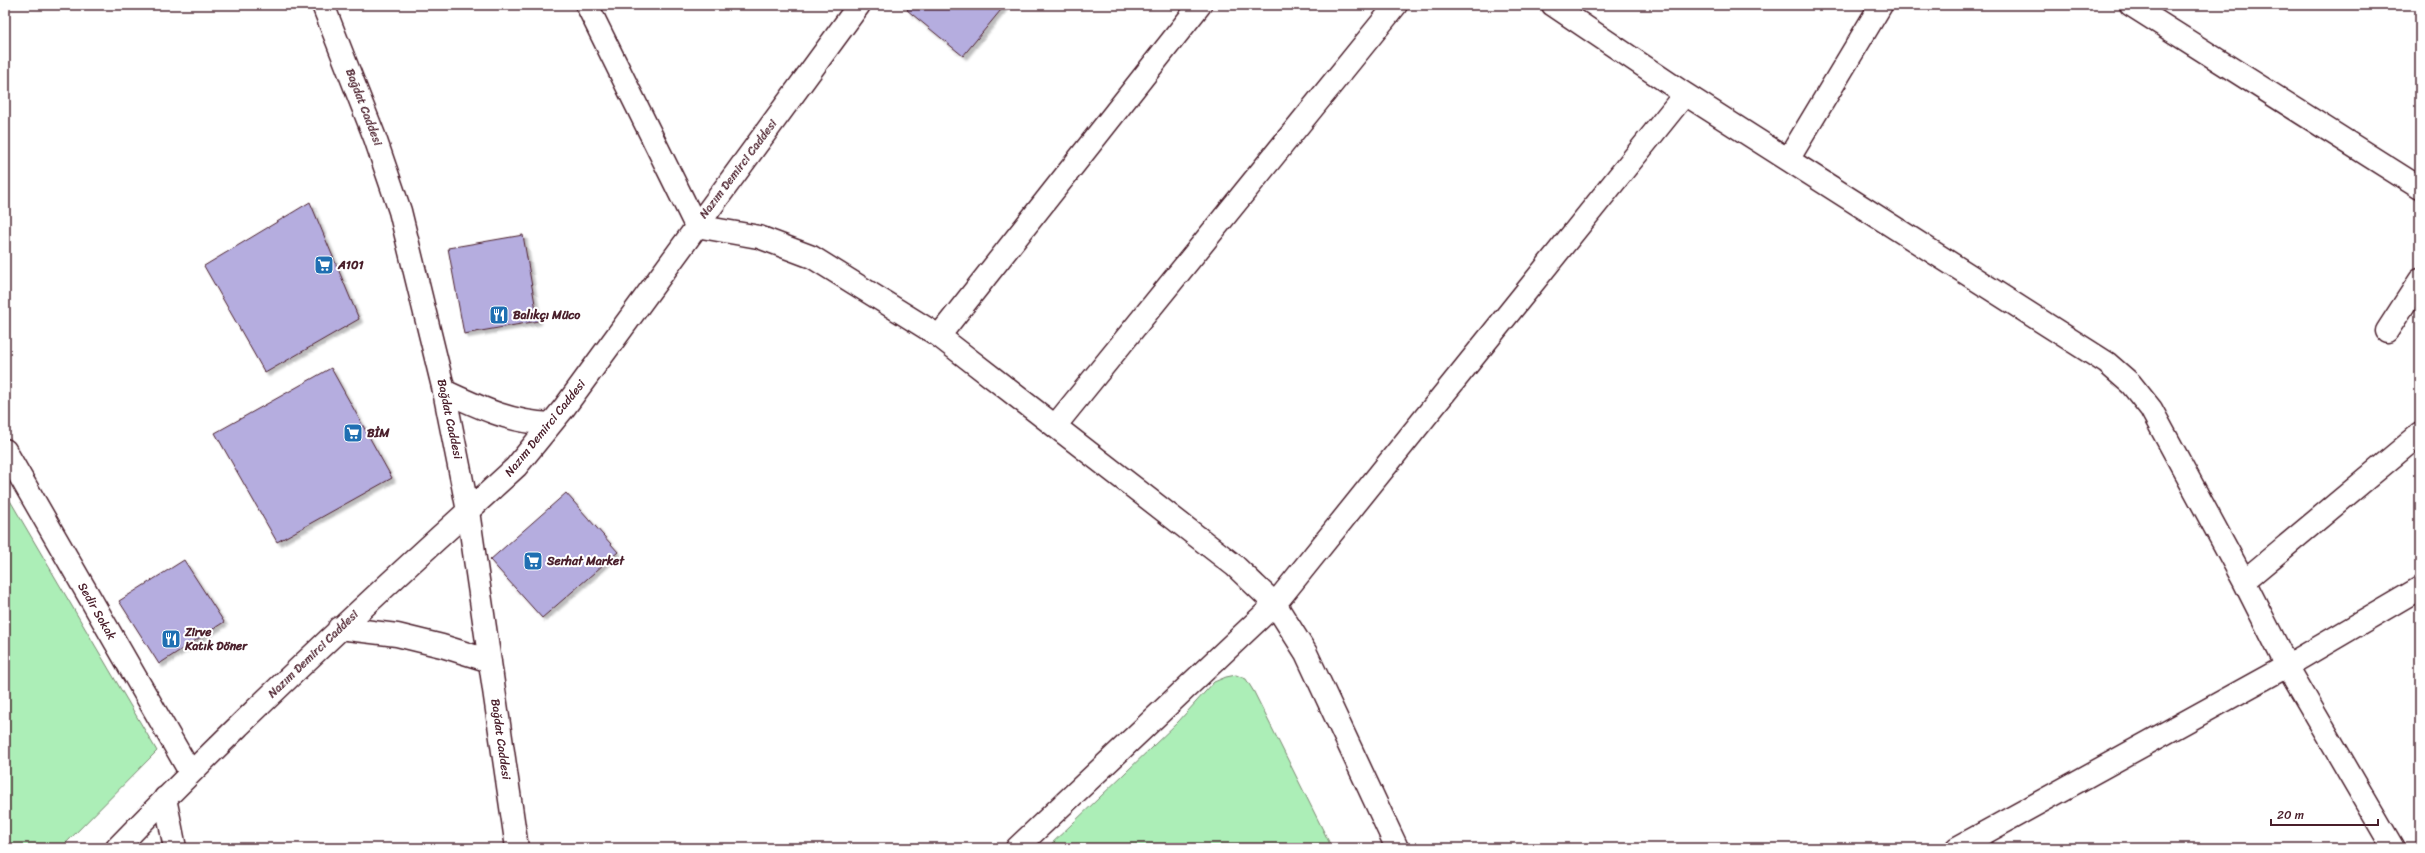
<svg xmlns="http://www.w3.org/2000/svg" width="2425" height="853" viewBox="0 0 2425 853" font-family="Sriracha,sans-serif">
<defs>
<filter id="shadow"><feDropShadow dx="3.5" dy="3.5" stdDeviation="1" flood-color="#0004"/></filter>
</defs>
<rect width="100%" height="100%" fill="#fff"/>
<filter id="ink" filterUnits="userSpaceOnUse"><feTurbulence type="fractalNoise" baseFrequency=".025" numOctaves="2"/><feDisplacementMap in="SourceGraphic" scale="8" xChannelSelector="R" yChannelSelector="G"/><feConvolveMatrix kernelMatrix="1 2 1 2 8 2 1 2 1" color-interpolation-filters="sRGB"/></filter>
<g filter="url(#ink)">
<path fill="#aceeb7" stroke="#7b8671" d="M5,492L157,751L61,848H5Z
M1236,675L1246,679L1254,692L1332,848H1047L1178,722L1214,682L1226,677Z"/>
<path fill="#b5addf" stroke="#4a1f2b" filter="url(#shadow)" d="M911,5H1005L963,56L907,10Z
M310,202L359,319L265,373L204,266Z
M523,235L538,321L464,334L448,248Z
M331,368L392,478L277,542L215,433Z
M566,493L618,552L542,618L490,560Z
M184,560L224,622L159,664L119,601Z"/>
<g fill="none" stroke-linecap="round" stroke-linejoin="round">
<defs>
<path id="minor" d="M587,5L696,226L759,237L812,257L939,336L1235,566L1275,604L1306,653L1397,848
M1553,5L1685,94L2107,363L2131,384L2151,409L2244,581L2287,666L2393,848
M2131,5L2420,188
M1789,158L1881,5
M2387,331L2420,280
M939,336L1200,5
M1055,426L1396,5
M5,450L190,772
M2244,581L2420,434
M165,798L175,848
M1017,848L1275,604L1685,94
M1957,848L2287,666L2420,588"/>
<path id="tertiary" d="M444,391C481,408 509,422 551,424
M468,511L516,467L564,408L859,5"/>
<path id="secondary" d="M323,5L375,138L400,211L444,391L468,511L517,848
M339,628L397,635L442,646L490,661
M117,848C230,731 348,620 468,511"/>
</defs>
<use href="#minor" stroke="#4a1f2b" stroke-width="25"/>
<use href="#tertiary" stroke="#4a1f2b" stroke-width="25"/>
<use href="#secondary" stroke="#4a1f2b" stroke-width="25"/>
<use href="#minor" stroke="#fff" stroke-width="22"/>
<use href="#tertiary" stroke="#fff" stroke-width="22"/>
<use href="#secondary" stroke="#fff" stroke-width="22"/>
</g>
</g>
<defs>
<symbol id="supermarket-square" viewBox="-11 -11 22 22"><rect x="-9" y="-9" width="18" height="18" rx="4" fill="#1f6fb2" stroke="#fff"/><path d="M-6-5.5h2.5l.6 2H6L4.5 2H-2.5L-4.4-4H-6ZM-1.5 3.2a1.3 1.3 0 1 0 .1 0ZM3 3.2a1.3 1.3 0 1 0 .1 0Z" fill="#fff"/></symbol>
<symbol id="restaurant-square" viewBox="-11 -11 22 22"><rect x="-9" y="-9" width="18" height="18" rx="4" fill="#1f6fb2" stroke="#fff"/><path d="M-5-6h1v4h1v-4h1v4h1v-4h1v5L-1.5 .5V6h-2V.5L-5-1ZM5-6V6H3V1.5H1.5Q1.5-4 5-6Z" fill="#fff"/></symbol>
</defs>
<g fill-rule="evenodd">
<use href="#supermarket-square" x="313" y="254" width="22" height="22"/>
<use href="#restaurant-square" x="488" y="304" width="22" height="22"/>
<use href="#supermarket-square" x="342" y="422" width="22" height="22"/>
<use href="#supermarket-square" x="522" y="550" width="22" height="22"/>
<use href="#restaurant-square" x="160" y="628" width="22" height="22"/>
</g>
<g text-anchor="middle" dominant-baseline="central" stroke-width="4" stroke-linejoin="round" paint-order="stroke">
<g font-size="12" fill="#4a1f2b" stroke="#fff">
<text transform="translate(364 107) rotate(69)">Bağdat Caddesi</text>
<text transform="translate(738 169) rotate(-53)">Nazım Demirci Caddesi</text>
<text transform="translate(450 419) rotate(78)">Bağdat Caddesi</text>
<text transform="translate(545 428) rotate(-51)">Nazım Demirci Caddesi</text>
<text transform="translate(97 611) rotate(60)">Sedir Sokak</text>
<text transform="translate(313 654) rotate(-44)">Nazım Demirci Caddesi</text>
<text transform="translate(501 739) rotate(82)">Bağdat Caddesi</text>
</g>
<g font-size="12" font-weight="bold" fill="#4a1f2b" stroke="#fff" text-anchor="start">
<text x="338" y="265">A101</text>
<text x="513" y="315">Balıkçı Müco</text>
<text x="367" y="433">BİM</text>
<text x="547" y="561">Serhat Market</text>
<text x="185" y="632">Zirve<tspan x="185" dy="14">Katık Döner</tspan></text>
</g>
</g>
<rect width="2425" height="853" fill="none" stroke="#fff" stroke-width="20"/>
<rect x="10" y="10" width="2405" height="833" fill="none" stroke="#4a1f2b" stroke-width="1.5" filter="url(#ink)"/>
<path d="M2271 819v6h107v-6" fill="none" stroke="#4a1f2b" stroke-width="2"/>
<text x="2277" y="819" font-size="12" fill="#4a1f2b" stroke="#ffffff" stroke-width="3" paint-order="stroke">20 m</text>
</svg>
